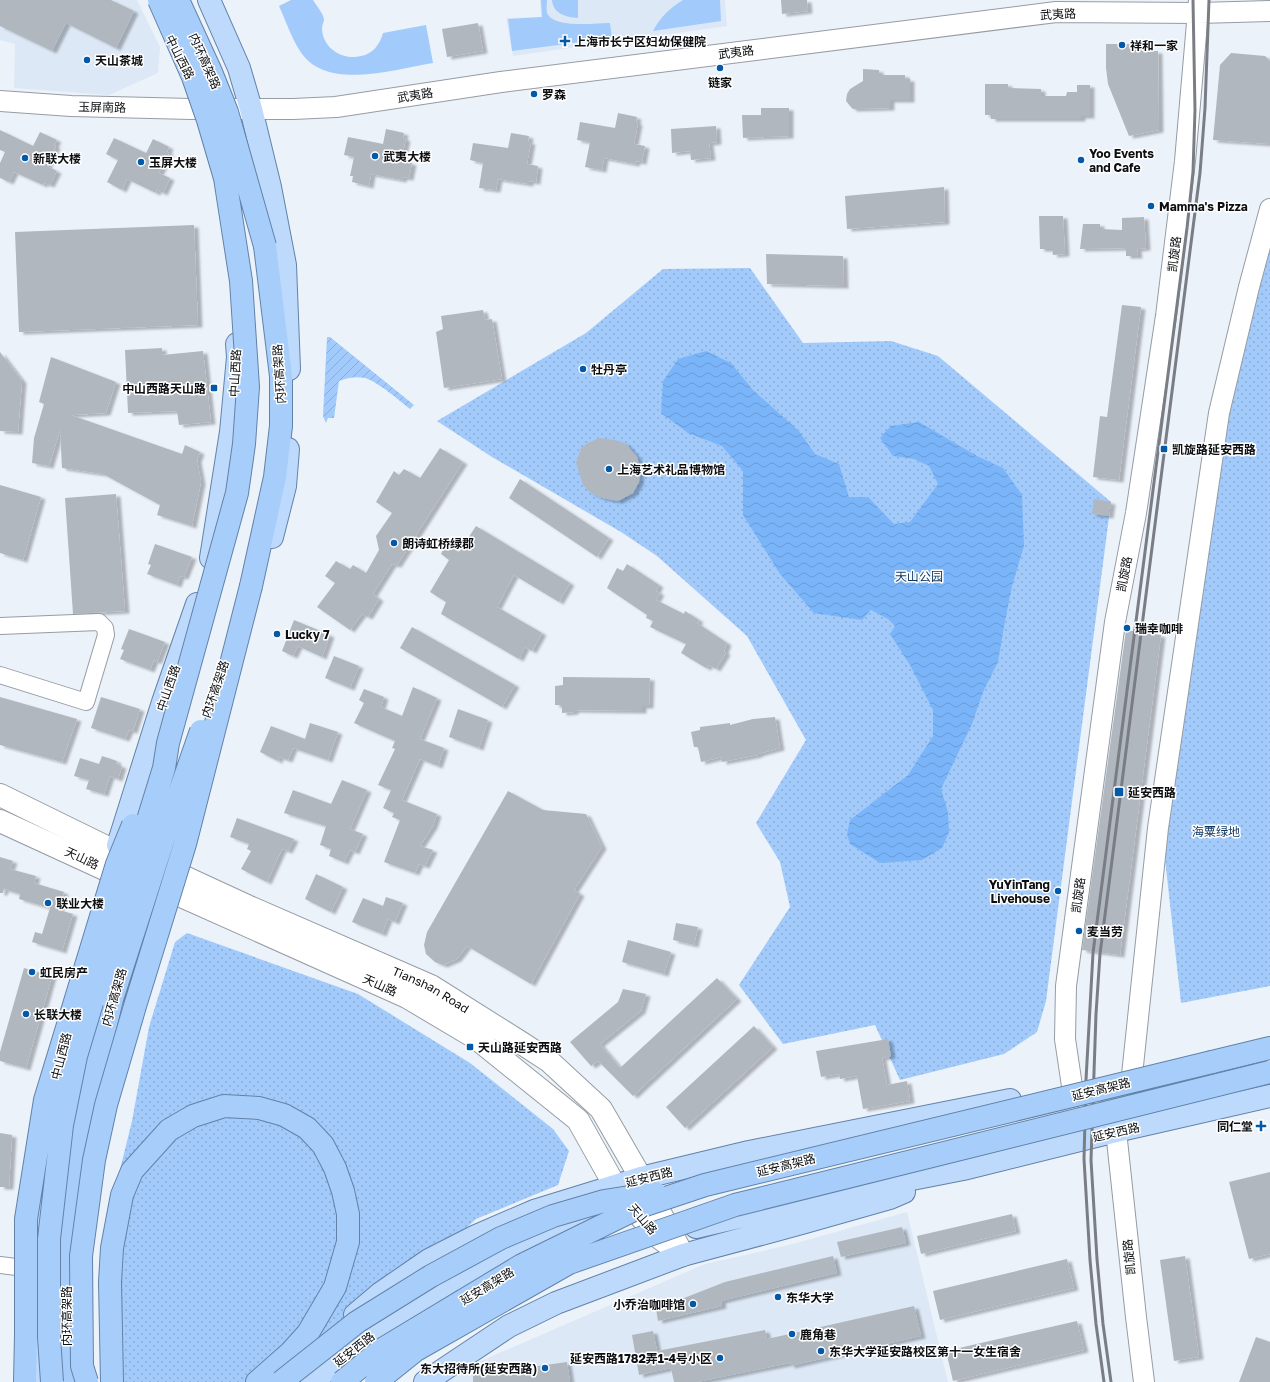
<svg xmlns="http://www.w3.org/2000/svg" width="1270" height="1382" viewBox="0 0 1270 1382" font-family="'Golos Text','Noto Sans SC',sans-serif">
<defs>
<pattern id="park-dots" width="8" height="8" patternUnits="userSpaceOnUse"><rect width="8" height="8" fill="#a2cafa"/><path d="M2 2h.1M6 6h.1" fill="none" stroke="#8aacd5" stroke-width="1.8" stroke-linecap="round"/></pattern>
<pattern id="garden-furrows" width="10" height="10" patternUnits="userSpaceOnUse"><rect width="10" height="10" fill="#a2cafa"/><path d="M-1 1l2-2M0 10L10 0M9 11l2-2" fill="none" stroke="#8aacd5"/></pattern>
<pattern id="water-waves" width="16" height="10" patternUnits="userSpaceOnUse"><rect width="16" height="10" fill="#7bb5f9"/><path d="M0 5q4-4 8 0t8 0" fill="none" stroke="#699ad4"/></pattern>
<filter id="shadow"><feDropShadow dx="4.5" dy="2.5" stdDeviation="1" flood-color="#0004"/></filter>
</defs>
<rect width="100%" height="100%" fill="#ecf2fa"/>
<path fill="#dce8f6" d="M0,0H137L160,47L158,73L109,95L14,88L15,44L0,40Z
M540,0H725L727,26L513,56L506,18L541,17Z
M907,1212L948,1382H432L705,1264L789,1245Z"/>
<path fill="#a2cafa" d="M291,0H313C316,5 323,13 324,19C324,22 322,25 322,28C322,48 343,61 361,56C373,54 380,44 383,33L426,25L433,63C394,69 326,92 300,51C291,37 286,21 279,6Z
M541,0H547C547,4 546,9 547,13C554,29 596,23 610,23L612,38L512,51L508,19L542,17Z
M552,0H578V18C566,17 553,14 552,0Z
M683,0H720L721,21L653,31C660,17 670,8 683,0Z"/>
<path fill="url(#park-dots)" d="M1270,234V986L1181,1003L1162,832L1221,413Z
M750,268L803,343L891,341L938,356L1111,502L1046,1001L1037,1032L1004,1054L900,1080L875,1025L783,1044L739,985L790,907L780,862L756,823L806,740L747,636L657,556L621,532L492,457L437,421L586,333L663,269Z
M187,933L358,994L470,1063L553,1129L569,1151L558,1185L476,1219L339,1345L269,1382H123L117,1182L132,1121L149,1027L175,942Z"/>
<path fill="url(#garden-furrows)" d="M327,337H330L414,405L410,409C399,400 378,382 365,378C356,376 347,378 339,381L334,418H328L326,423L323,416Z"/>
<path fill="url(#water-waves)" d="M706,351L731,363L753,390L799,431L815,454L839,464L849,497H868L894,524L910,522L938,484L929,466L914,459L893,456L880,438L891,426L919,422L977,456L1003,468L1022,495L1024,546L1012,586L1005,621L998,662L983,692L972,724L941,789L948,812L949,832L942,848L922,860L880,863L850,844L847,834L850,820L908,775L933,736V710L910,665L890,634L895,626L888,619L871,610L862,620L814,613L780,574L743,515V471L722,446L688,433L661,413L663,381L678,359Z"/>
<path fill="#b1b7bf" filter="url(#shadow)" d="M0,0H111L134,11L116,48L66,23L52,51L0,26Z
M781,0H807L808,11L782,14Z
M478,23L483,51L447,57L442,29Z
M1106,44H1143V51H1158L1159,130L1129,136L1108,84L1106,68Z
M1231,53L1265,56L1270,61V144L1213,140L1220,65Z
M863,69L879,70V75H905V79H910V100H890V108L853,109L850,106L846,101L847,94L850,89L863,81Z
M985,84H1008V88L1041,89V96H1066L1067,92H1077V85H1090V116H1081V119H991V115H985Z
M761,108H789V136L743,138L742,115H761Z
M618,113L637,117L636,122L638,123L634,144L645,146L642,162L636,161L635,164L604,158L602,170L585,167L590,142L577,140L580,122L615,128Z
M716,126L717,142L709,143L711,158L691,160L690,151L672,153L671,129Z
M386,129L404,133L403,138L406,139L401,160L412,163L409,178L403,177L402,180L371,174L369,186L352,182L353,176H350L354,157L344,155L348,137L383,144Z
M0,130L33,146L40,132L57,140L54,145L56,146L47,166L57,171L50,185L44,183L43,185L14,172L9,182L0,178V163L5,152L0,150Z
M511,133L529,136L528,142H531L527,164L538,166L536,182L529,181V184L498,179L496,190L479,188L483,163L470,160L473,143L508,148Z
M114,138L146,153L153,139L169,147L167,152L169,153L159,173L170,178L163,193L157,190L156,193L127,179L122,190L107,182L118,160L106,154Z
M944,187L945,222L847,229L845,196Z
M1039,216H1063L1065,254L1053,255L1052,249H1040Z
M1144,217L1146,248L1137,249L1138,256H1126V248L1080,249L1083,224H1100V229L1122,230V218Z
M194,225L198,325L19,332L15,232Z
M766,254L843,256L844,286L767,284Z
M1122,305L1141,307L1119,480L1093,477L1100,416L1107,417Z
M483,310L485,320L492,319L502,379L444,388L436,332L443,329L441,316Z
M162,348V355L203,351L211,422L179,425L177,411L128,413L125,350Z
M0,352L22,381L18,432L0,431Z
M51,357L116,382L106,413L71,415L182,454L185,445L200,452L197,460L201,482L192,526L157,515L160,505L103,474L62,468L60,430L49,466L32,463L34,438L44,404L39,402Z
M599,438L614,440L626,444L637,457L640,467L639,482L633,493L618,501L602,498L591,493L583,485L576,463L581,448L588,443Z
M440,448L463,462L397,565L392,564L373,594L379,599L368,617L362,614L350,630L317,607L335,583L325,576L336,561L350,569L353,565L366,573L379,550L376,536L392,513L376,502L394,471L399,475L404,469L420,478Z
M520,479L609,538L597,557L509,498Z
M0,485L41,497L23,560L0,553Z
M116,494L125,611L73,614L65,498Z
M1094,499L1111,502L1109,516L1092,514Z
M476,526L570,583L559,602L514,575L497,607L542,633L532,651L525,647L519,659L441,614L446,602L430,592L449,560L441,554L446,543L459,552Z
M155,544L192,557L184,577L180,576L177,585L147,574L151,565L148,564Z
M627,564L659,585L656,591L660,593L656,600L684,614L685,611L699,620L697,623L727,643L724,651L726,653L716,669L709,665L706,668L681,653L686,644L650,627L653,621L646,618L647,615L607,588L617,568L623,571Z
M294,620L330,635L322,657L298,646L293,656L282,651Z
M412,627L515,685L502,707L400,648Z
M129,629L165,642L157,662L154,660L150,670L120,659L124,650L121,649Z
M1126,630L1161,635L1120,955L1082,950Z
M334,656L359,666L350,688L325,678Z
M563,677L650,678L649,706H642V711L574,710V712L562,713V705H555V686L563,685Z
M413,687L437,698L420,739L444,748L438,766L420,759L402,800L437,814L433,826L420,846L433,850L425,866L419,864L415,873L384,862L400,820L392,817L394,813L383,808L391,790L378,785L395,749L392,748L395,741L354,723L364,703L359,700L364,689L384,697L381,707L402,716Z
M0,697L77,719L62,762L0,745Z
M101,697L140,709L133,731L129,730L125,739L91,728Z
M458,709L488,720L479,748L449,737Z
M775,717L780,748L758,754V755L722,762V757L701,762L698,747H694L691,732L700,730V727L730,723V725L753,719Z
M310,723L338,732L328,760L293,748L288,760L279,757L278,761L260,752L271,726L305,739Z
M102,756L117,761L116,764L122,766L118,779L110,776L104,794L86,789L89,780L74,776L80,758L99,764Z
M342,780L367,790L350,829L363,834L355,852L350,850L344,862L329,856L331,849L320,845L326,826L284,813L293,790L331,804Z
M508,791L543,810L586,814L602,847L574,890L580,894L531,984L467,946L457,959L443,965L435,962L426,954L424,945L427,932Z
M237,818L294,839L288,851L282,849L267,882L241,869L251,851L247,849L249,844L230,837Z
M0,857L13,861L10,869L36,876L34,883L64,892L59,910L73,914L62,951L32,942L35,932L42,934L50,908L19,899L20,894L4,889L3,893H0Z
M316,874L343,887L331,912L305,899Z
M386,897L403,903L395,922L388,919L382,934L352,922L363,898L383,906Z
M676,923L698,927L694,945L673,940Z
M628,940L671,952L664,974L622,962Z
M24,968L52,976L26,1068L0,1061V1052Z
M717,978L737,999L633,1096L598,1061L591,1066L570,1042L618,1002L623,989L646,994L641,1011L600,1044L620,1068Z
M754,1026L773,1047L685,1128L666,1107Z
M888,1039L891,1056L882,1058L887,1085L907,1081L910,1101L863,1109L857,1076L840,1079L839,1074L821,1077L816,1051Z
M0,1133L12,1135L9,1187H0Z
M1270,1172V1254L1249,1259L1229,1182Z
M1012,1214L1016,1231L921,1254L917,1236Z
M902,1227L906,1243L841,1257L837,1242Z
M833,1256L837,1273L721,1301L722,1306L658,1321L656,1309L725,1282Z
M1185,1256L1199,1357L1174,1361L1160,1260Z
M1067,1259L1074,1288L940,1320L933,1291Z
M914,1306L921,1336L790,1366V1363L697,1382H674L671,1368L639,1375L632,1335L653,1331L657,1351L765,1330L767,1339Z
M1077,1321L1084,1350L953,1381L946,1351Z
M1256,1337L1270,1342V1382H1239Z
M567,1362L570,1382H473V1375Z"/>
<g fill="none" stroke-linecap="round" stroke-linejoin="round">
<defs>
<path id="minor" d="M0,626L99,622L105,628L106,635L86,702L0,675
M0,1265L24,1268H41"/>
<path id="tertiary" d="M0,101L71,106L191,109H293L336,107L501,82L1056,12L1199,13L1270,11
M1110,1125L1072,1086L1065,1039L1066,986L1115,622L1136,513L1166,316L1185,161L1199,0
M1144,1382L1136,1317L1116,1131L1132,1075L1158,828L1219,413L1249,287L1270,209"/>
<g id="secondary">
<path id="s1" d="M0,795L104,846L182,876L247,906L431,986L523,1044L549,1061L601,1109L641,1178L683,1255"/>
<path d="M0,821L109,871L179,895L407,997L476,1038L578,1120L615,1186L657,1236L669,1245"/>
</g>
<path id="primary" d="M209,0L239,68L251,109L270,187L285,265L289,369
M272,537L285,486L288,449
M211,558L231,432L238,357L237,344
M118,845L163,702L197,604
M696,1227L856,1190L963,1169L1116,1131L1270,1096
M42,1234L43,1156
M355,1315L381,1293L429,1260L476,1236L534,1211L641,1178L749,1152L1010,1100
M37,1382L39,1313
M312,1382L396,1316L451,1281L538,1240L597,1220
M425,1382L509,1326L556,1303L683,1255L802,1223L890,1198L904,1192"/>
<path id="trunk" d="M251,586L275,477L281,426V376L265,246
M1212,1062L1270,1048
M25,1382L26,1334
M69,1382L66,1342V1241L76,1152L112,999
M112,1382L110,1282L112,1248L122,1195L132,1171L169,1130L193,1116L224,1106L259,1108L284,1115L307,1128L323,1145L335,1168L343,1191L348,1214V1242L335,1287L308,1333L290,1353L257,1382"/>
</defs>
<use href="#minor" stroke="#969ca4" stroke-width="18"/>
<use href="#tertiary" stroke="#969ca4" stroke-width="22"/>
<use href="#secondary" stroke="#969ca4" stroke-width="24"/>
<use href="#primary" stroke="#6282a8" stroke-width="24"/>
<use href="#trunk" stroke="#6282a8" stroke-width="24"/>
<use href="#minor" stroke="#fff" stroke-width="16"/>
<use href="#tertiary" stroke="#fff" stroke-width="20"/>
<use href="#secondary" stroke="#fff" stroke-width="22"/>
<use href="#primary" stroke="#bddafc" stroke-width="22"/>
<use href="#trunk" stroke="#a7cefb" stroke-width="22"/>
<path stroke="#7a7e84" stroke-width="3" d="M1104,1382L1096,1324L1090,1260L1084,1159L1086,1080L1093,953L1187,228L1193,172L1195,110L1193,0
M1111,1382L1103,1324L1097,1259L1091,1160L1096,1014L1100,954L1200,173L1205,108L1209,0"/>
<defs>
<path id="trunk-bridge" d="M178,0L211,72L227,112L265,246
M112,999L166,831L201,731
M26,1334V1219L45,1100L117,864L133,825
M52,1382L49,1337V1239L62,1125L76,1056L107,953L164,768L168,743L237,493L244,444L248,387L241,281L225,178L208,120L193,77L159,0
M87,1382L82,1366L81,1256L94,1160L106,1105L135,1006L185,844L251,586
M281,1382L357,1322L431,1276L501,1238L553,1216L604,1201L655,1193
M342,1382L381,1350L522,1265L642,1206L705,1185L1212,1062
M376,1382L416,1350L569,1263L735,1205L1270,1072"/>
</defs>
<use href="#trunk-bridge" stroke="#6282a8" stroke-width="24" stroke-linecap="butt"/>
<use href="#trunk-bridge" stroke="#a7cefb" stroke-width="22"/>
</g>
<g fill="#0259a7" stroke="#fff" stroke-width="1.5">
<path d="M563 35h4v4h4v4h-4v4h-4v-4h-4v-4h4z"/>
<circle cx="1122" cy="45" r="4"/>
<circle cx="87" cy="60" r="4"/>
<circle cx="720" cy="68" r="4"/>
<circle cx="534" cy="94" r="4"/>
<circle cx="375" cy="156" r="4"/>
<circle cx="25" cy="158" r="4"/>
<circle cx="1081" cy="160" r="4"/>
<circle cx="141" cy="162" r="4"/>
<circle cx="1151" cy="206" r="4"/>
<circle cx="583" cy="369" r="4"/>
<rect x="210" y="384" width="8" height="8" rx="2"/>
<rect x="1160" y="445" width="8" height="8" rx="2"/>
<circle cx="609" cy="469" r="4"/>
<circle cx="394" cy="543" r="4"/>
<circle cx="1127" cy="628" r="4"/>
<circle cx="277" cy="634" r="4"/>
<rect x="1114" y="787" width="10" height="10" rx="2"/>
<circle cx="1058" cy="891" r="4"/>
<circle cx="48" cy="903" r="4"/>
<circle cx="1079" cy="931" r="4"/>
<circle cx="32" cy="972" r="4"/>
<circle cx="26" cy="1014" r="4"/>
<rect x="466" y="1043" width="8" height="8" rx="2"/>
<path d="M1259 1120h4v4h4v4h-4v4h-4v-4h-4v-4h4z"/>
<circle cx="778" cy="1297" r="4"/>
<circle cx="693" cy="1304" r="4"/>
<circle cx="792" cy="1334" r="4"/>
<circle cx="821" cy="1351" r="4"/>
<circle cx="720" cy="1358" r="4"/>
<circle cx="545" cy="1368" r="4"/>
</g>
<g text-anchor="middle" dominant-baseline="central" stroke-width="3" stroke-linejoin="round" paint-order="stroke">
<g font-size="12" fill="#0c0e11" stroke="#fff">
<text transform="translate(1058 14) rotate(-3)">武夷路</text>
<text transform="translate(736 52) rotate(-7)">武夷路</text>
<text transform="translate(180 57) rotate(63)">中山西路</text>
<text transform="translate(205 61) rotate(66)">内环高架路</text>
<text transform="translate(415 95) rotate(-9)">武夷路</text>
<text transform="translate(102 107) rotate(1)">玉屏南路</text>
<text transform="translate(1174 254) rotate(-83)">凯旋路</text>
<text transform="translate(235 373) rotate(-87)">中山西路</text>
<text transform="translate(279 374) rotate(-94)">内环高架路</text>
<text transform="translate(1124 574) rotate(-79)">凯旋路</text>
<text transform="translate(168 688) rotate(-71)">中山西路</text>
<text transform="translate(215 689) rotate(-71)">内环高架路</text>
<text transform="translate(82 858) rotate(25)">天山路</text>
<text transform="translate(1078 895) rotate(-82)">凯旋路</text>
<text transform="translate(380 985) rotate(24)">天山路</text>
<text stroke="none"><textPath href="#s1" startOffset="473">Tianshan Road</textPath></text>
<text transform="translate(114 997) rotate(-74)">内环高架路</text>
<text transform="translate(61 1056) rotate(-76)">中山西路</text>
<text transform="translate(1101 1089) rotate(-14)">延安高架路</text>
<text transform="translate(1116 1132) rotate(-13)">延安西路</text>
<text transform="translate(786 1165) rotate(-14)">延安高架路</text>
<text transform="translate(649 1177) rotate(-14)">延安西路</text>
<text transform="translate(643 1219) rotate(49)">天山路</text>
<text transform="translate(1129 1257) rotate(-96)">凯旋路</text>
<text transform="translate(487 1286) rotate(-31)">延安高架路</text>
<text transform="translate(66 1316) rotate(-90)">内环高架路</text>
<text transform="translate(354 1349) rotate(-38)">延安西路</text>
</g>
<g font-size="12" font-weight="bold" fill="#0c0e11" stroke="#fff" text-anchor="start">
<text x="574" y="41">上海市长宁区妇幼保健院</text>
<text x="1130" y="45">祥和一家</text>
<text x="95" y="60">天山茶城</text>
<text x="720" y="82" text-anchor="middle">链家</text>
<text x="542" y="94">罗森</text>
<text x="1089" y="153">Yoo Events<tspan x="1089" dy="14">and Cafe</tspan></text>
<text x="383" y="156">武夷大楼</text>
<text x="33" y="158">新联大楼</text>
<text x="149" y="162">玉屏大楼</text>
<text x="1159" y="206">Mamma's Pizza</text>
<text x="591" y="369">牡丹亭</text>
<text x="206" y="388" text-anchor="end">中山西路天山路</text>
<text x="1172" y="449">凯旋路延安西路</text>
<text x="617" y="469">上海艺术礼品博物馆</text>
<text x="402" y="543">朗诗虹桥绿郡</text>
<text x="1135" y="628">瑞幸咖啡</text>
<text x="285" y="634">Lucky 7</text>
<text x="1128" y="792">延安西路</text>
<text x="1050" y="884" text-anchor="end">YuYinTang<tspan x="1050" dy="14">Livehouse</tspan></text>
<text x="56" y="903">联业大楼</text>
<text x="1087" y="931">麦当劳</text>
<text x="40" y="972">虹民房产</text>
<text x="34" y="1014">长联大楼</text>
<text x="478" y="1047">天山路延安西路</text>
<text x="1253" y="1126" text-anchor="end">同仁堂</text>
<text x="786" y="1297">东华大学</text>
<text x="685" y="1304" text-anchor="end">小乔治咖啡馆</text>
<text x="800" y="1334">鹿角巷</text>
<text x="829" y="1351">东华大学延安路校区第十一女生宿舍</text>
<text x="712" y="1358" text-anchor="end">延安西路1782弄1-4号小区</text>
<text x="537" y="1368" text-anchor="end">东大招待所(延安西路)</text>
</g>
<g font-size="12" fill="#0d355f" stroke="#fff">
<text x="919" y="576">天山公园</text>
<text x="1216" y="831">海粟绿地</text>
</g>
</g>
</svg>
